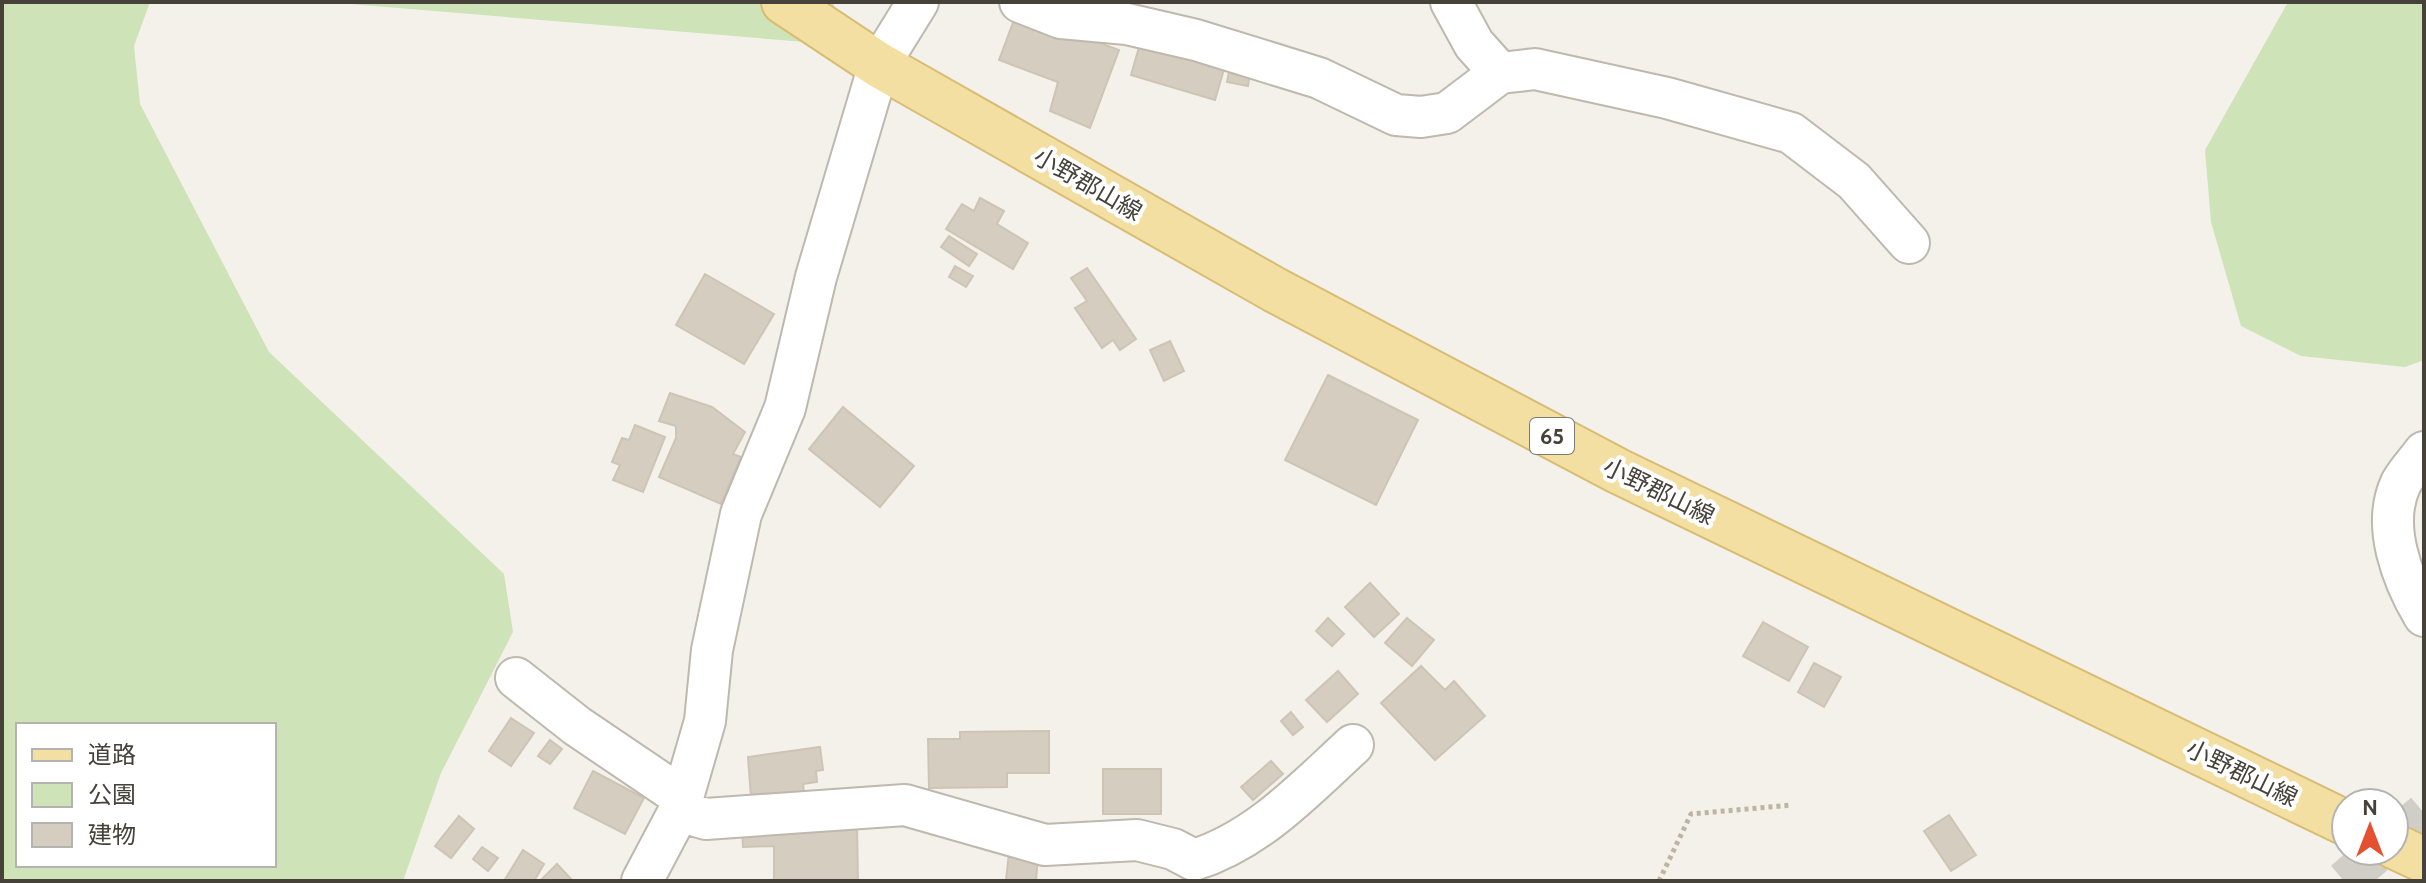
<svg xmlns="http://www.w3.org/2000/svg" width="2426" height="883" viewBox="0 0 2426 883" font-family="Cabin,'Noto Sans JP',sans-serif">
<rect width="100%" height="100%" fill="#f3f1ea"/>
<path fill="#cee3b7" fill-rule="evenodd" d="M2,2H150L134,46L140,104L269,352L504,574L513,632L441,773L403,881H2ZM18,725H274V865H18Z
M326,2H834V12L805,42Z
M2288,2H2424V360L2405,367L2301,356L2241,326L2211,222L2205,150Z"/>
<path fill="#d4cdc0" stroke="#cec4b4" stroke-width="2" d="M1017,12L1119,50L1090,128L1050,111L1058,82L999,60Z
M1141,40L1225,66L1215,100L1131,75Z
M1231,62L1251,66L1248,86L1227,82Z
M980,198L1004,211L997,224L1028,243L1013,269L946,229L962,204L974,211Z
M949,236L977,254L969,266L941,247Z
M955,266L973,276L966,287L949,277Z
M1087,268L1136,339L1120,350L1113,340L1102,348L1075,308L1087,301L1071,278Z
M705,274L774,314L744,364L676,325Z
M1170,341L1184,371L1164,381L1150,350Z
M1328,375L1418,420L1376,505L1285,460Z
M670,393L712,407L745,432L733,454L741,457L721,504L659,477L676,438V426L659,421Z
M843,407L914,466L880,507L809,449Z
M635,425L665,437L643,492L613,480L620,465L612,462L622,438L629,440Z
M1370,583L1399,614L1374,637L1345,607Z
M1328,618L1344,634L1332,646L1316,631Z
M1407,618L1434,640L1412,666L1385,643Z
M1763,622L1808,647L1789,681L1743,656Z
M1814,663L1841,677L1824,707L1798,692Z
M1421,666L1445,690L1454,681L1485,716L1435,760L1381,703Z
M1338,671L1358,694L1327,722L1306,700Z
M1291,712L1303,727L1293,735L1281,721Z
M511,718L534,733L511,766L489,751Z
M1049,731V773H1007V787L929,788L928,739H960V732Z
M550,740L562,749L550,764L538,756Z
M820,747L823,770L816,771L817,782L803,784L804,792L751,797L748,757Z
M1271,761L1283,774L1253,800L1241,787Z
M1103,769H1161V814H1103Z
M593,771L644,798L625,834L574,808Z
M1949,815L1976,855L1951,871L1924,831Z
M459,816L474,829L451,858L435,846Z
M857,824L858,880L774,881V846L743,847L742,828Z
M482,847L498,858L488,871L473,859Z
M523,850L544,864L534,881H504Z
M1009,853L1038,856L1036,881L1006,880Z
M557,864L573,881H540Z"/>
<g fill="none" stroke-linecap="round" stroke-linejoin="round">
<path stroke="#d0cec7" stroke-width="40" stroke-dasharray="40 20" stroke-linecap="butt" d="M2394,838L2424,813
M2344,881L2379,851"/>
<defs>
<path id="minor" d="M1020,2L1061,18L1127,24L1196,40L1319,78L1396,115L1421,117L1447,113L1500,73L1535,69L1667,98L1791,133L1854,181L1909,243
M1451,2L1474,44L1500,73
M2424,452C2417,462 2407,472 2401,483C2381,525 2402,579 2424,616
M516,678L577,726L682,797
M679,811L706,819L905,805L1045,845L1137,840L1173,849L1194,860C1258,840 1305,789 1353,745
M642,881L679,811L705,721L712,650L741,514L785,408L816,277L879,65L918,2"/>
<path id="primary" d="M784,2L879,65L1275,290L1618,471L2346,823
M2394,846L2424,860"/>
</defs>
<use href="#minor" stroke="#beb8ad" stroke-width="44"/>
<use href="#primary" stroke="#d8bc73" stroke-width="48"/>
<path stroke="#beb4a0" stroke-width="5" stroke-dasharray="4 4" stroke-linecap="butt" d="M1659,881L1691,814L1792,805"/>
<use href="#minor" stroke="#fff" stroke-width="40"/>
<use href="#primary" stroke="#f4dfa2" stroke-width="44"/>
</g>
<g text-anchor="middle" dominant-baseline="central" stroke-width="8" stroke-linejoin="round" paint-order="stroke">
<rect fill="#fff" stroke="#7e7a74" stroke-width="2" x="1530" y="418" width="44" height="36" rx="6"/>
<g font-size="22" font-weight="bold" fill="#464139">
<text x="1552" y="436">65</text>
</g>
<g font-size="24" fill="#464139" stroke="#fff">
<text transform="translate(1088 184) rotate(30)">小野郡山線</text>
<text transform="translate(1659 491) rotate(26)">小野郡山線</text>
<text transform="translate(2242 773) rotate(26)">小野郡山線</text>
</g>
</g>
<rect width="2426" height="883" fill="none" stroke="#464139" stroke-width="8"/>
<rect x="16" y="723" width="260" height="144" fill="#ffffff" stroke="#b5b3b0" stroke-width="2"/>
<rect x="32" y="749" width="40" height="12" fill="#f4dfa2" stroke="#b5b3b0" stroke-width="2"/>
<text x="88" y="763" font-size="24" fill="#464139">道路</text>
<rect x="32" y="783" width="40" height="24" fill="#cee3b7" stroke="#b5b3b0" stroke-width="2"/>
<text x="88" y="803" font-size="24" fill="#464139">公園</text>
<rect x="32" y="823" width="40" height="24" fill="#d4cdc0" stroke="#b5b3b0" stroke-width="2"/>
<text x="88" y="843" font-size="24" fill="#464139">建物</text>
<g transform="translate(2370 827)"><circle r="38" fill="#ffffff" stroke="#b5b3b0" stroke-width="2"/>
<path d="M0-6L14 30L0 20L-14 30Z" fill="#e45030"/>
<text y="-12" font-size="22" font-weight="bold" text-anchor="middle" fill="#464139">N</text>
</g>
</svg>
